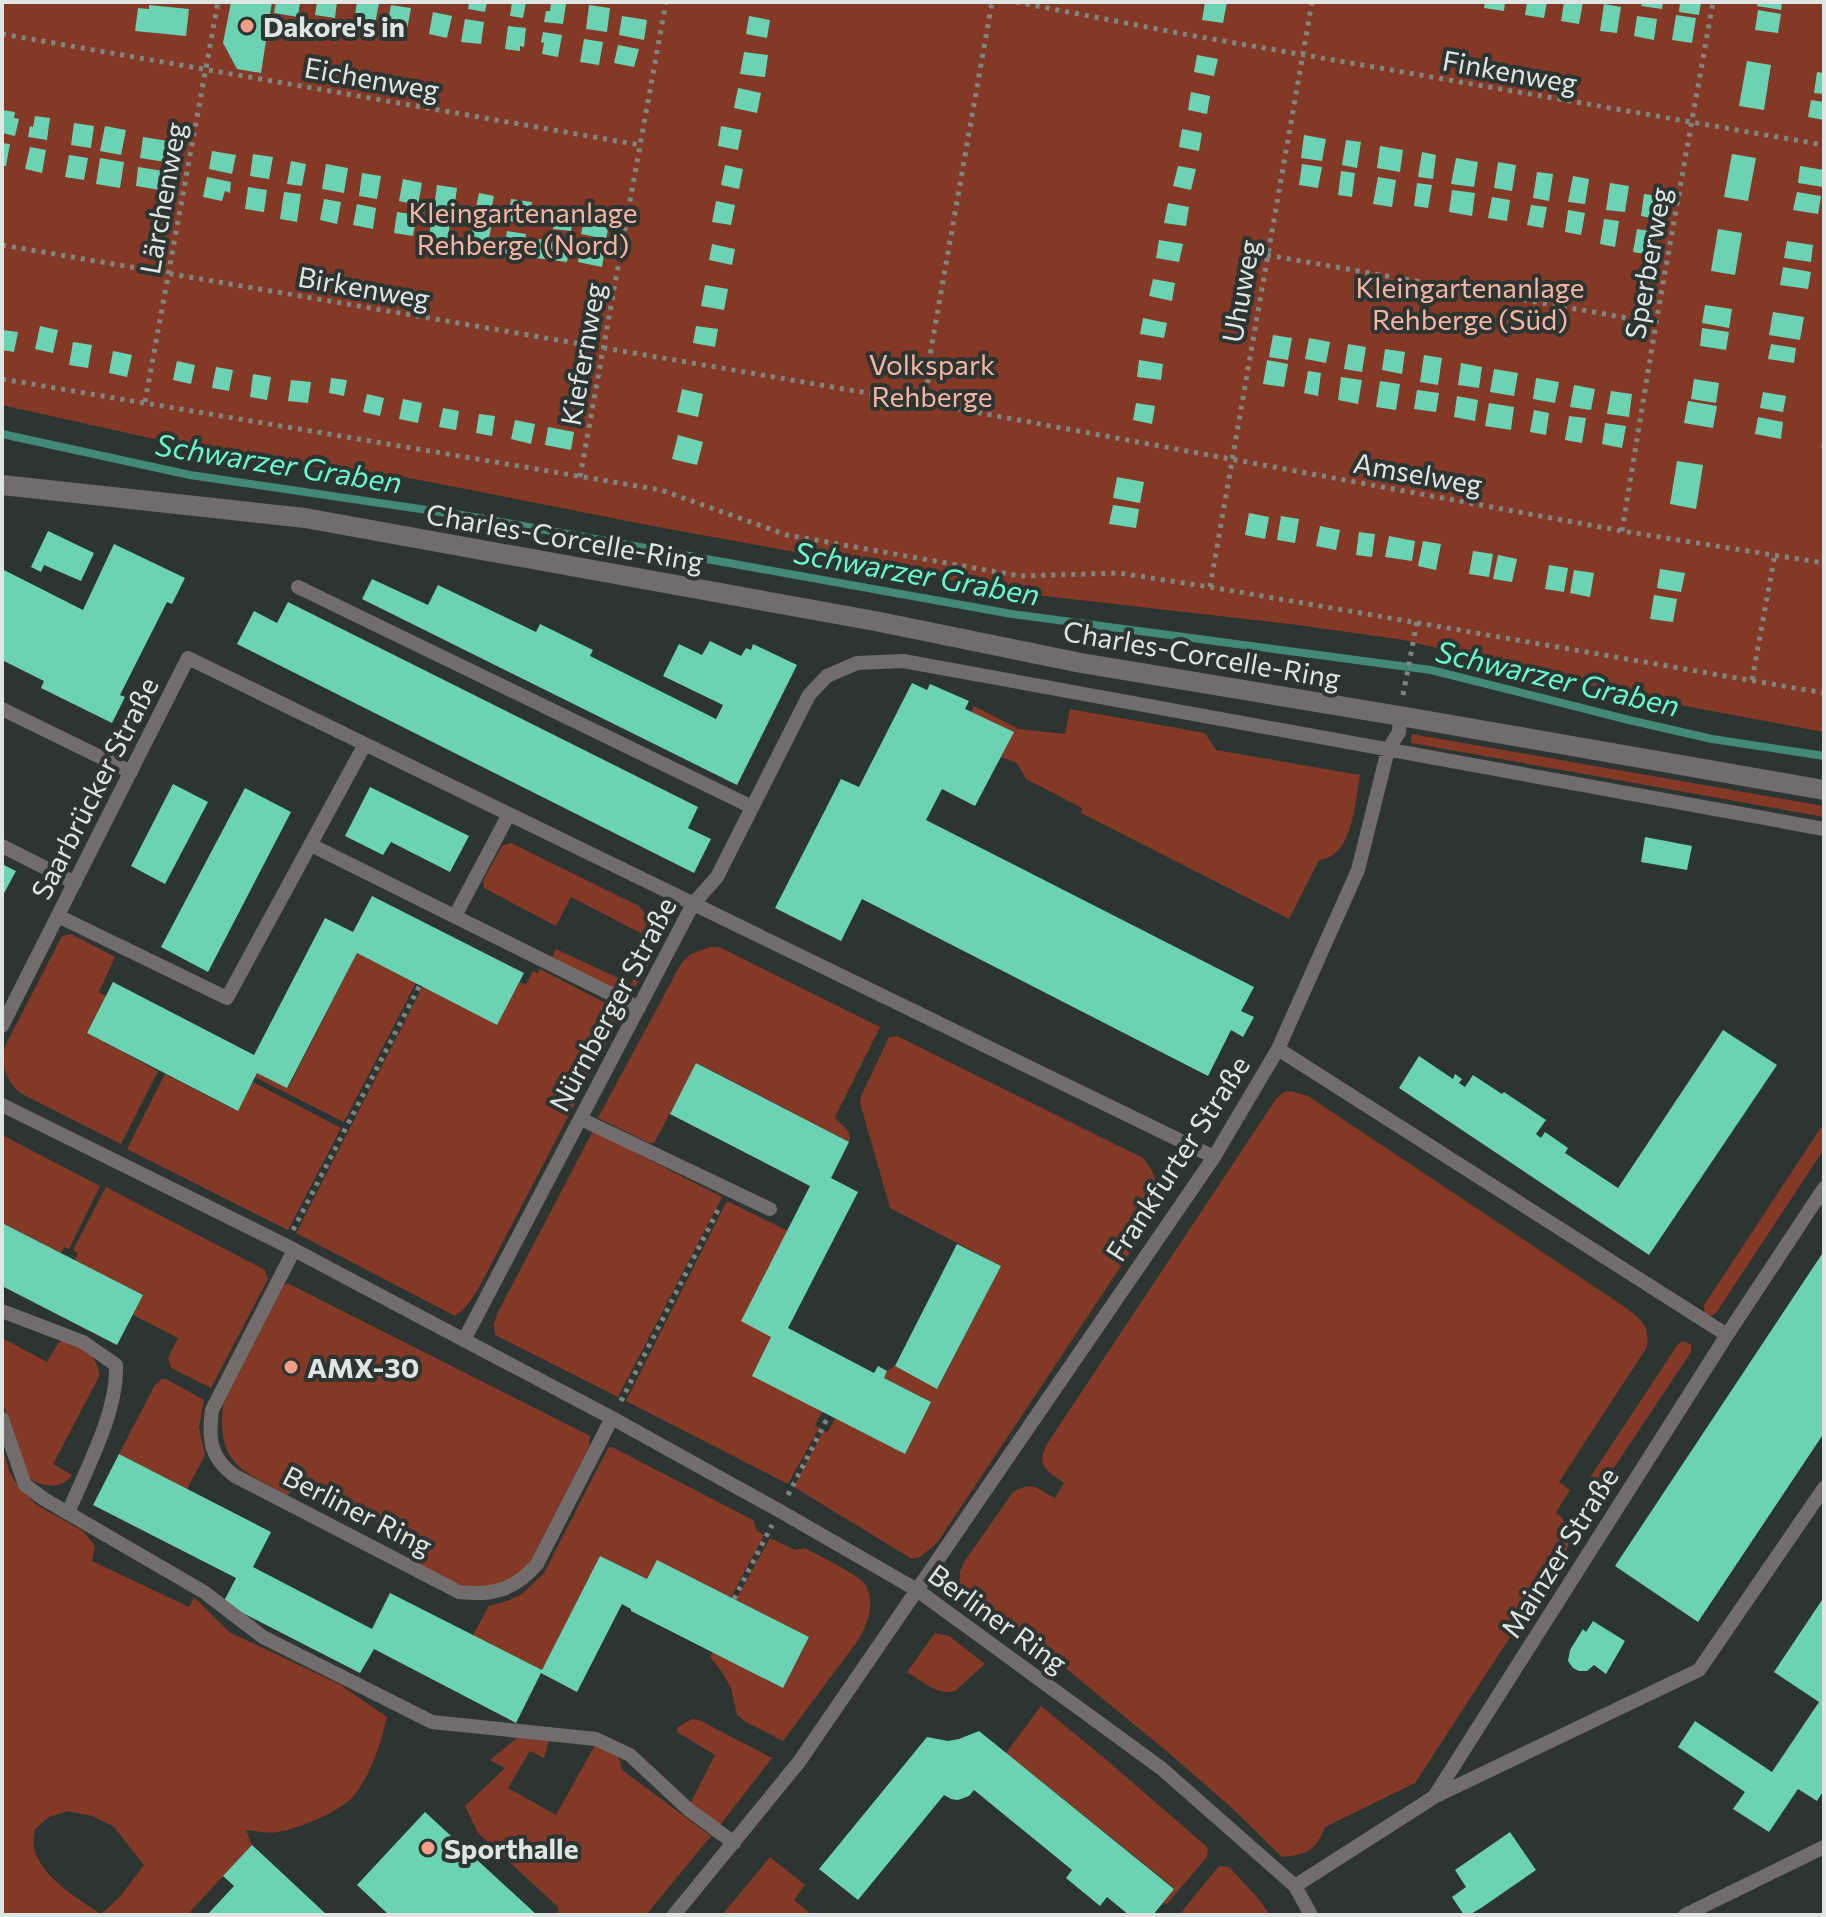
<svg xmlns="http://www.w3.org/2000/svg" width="1826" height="1917" viewBox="0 0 1826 1917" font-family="Commissioner,sans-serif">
<rect width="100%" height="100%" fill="#2c3532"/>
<path fill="#833926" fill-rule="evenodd" d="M2,2H1824V732L1690,707L1583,684L1404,640L1298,625L1027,594L658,527L389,474L253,461L2,405Z
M974,706L1019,729L1065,734L1070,709L1205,733L1216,750L1360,775C1355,802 1353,857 1319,860L1289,919L1081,813L1082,808L1026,779L1017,763L1001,757L1013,732L971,712Z
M1412,734L1824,806V817L1411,743Z
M511,843L639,906C643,911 648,916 651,922C664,945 646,971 633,990L620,993L552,957L556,949L631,984L652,939L571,897L556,926L484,888L483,881L502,846Z
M71,934L115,957L99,992L106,996L87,1033L158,1071L121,1144L20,1093C6,1080 1,1066 5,1046L62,936Z
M710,947H719L880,1027L835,1117C840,1126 853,1129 849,1142L697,1063L654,1143H649L598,1118L682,962L691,954Z
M357,953L416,983L344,1122L255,1077L257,1073L288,1088Z
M540,969L615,1008L618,1013V1021L484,1278C476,1292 470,1306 455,1316L296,1233L423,986L497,1025L519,982L526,985L533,971L538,973Z
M897,1036L1143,1158C1159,1178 1162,1192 1153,1218L937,1543L920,1557L912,1559L794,1487L823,1431L828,1432L835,1418L905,1454L931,1402L884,1378L887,1371L895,1366L938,1388L1001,1266L890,1208L860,1103L861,1096L889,1037Z
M165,1074L237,1111L253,1082L341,1128L288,1230L127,1149Z
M1291,1091L1308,1096L1619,1303C1638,1317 1650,1322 1647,1347L1559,1482L1570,1490L1556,1512C1568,1522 1571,1535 1567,1550L1415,1783L1325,1827C1316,1851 1306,1855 1282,1857L1233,1809L1170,1754L1018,1629L959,1589L960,1572L964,1562L1013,1492C1034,1480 1036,1489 1055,1498L1064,1483C1047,1471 1035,1466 1047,1444L1276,1099L1284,1092Z
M1824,1123V1149L1716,1313L1711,1316L1705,1314L1704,1305Z
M593,1131L722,1197L618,1397L495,1335L494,1324L497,1314Z
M2,1135L100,1186L69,1249L64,1247L61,1253L2,1223Z
M106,1187L265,1270L268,1279L211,1388L171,1368L168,1358L178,1338L133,1315L143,1295L74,1261L78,1253L73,1250Z
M727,1201L788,1231L771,1337L822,1412L815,1425L819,1428L788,1484L626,1401Z
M287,1283L590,1436L589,1447L530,1562L517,1576L499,1585L474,1588L461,1585L408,1560L411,1540L302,1484L287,1495C240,1470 217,1464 223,1404L283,1287Z
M2,1338L47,1362L59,1342C77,1339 101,1358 99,1377L53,1464L72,1475C66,1484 56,1487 45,1485C39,1484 33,1482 29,1477C19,1468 4,1410 2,1394C0,1377 2,1356 2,1338Z
M1683,1341L1691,1345V1352L1603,1484L1598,1487L1592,1485L1591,1476L1678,1344Z
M162,1379H166L204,1400L199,1427L205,1455L187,1489L119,1454L155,1385Z
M2,1444L9,1471L19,1488L37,1505L83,1531L95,1546L92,1561L189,1607L194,1597L229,1632L339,1684L387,1717C380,1744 373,1770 356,1793C343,1811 300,1828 278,1832C268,1834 256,1831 246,1830L252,1845L187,1915H2ZM68,1811L92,1816L113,1826L144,1865L119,1898L101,1914C78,1899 40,1876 34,1848C33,1842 34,1834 35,1829L49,1817Z
M612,1447L753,1520L757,1531L764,1535L731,1597L647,1579L600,1556L542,1670L473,1635L489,1606L507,1601L522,1594L544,1573L608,1448Z
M770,1538L795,1550L805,1548C817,1555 858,1574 865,1584C876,1601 868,1623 859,1639L783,1741L744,1721L737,1715L731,1688L722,1672L710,1657L713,1652L783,1688L809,1638L736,1600Z
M935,1633L949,1636L985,1664L955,1691C938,1696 922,1681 907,1672Z
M1041,1706L1109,1762L1208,1848L1207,1857L1167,1904L1163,1903L1174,1888L1006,1753Z
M692,1719L699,1720L772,1758L720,1825L690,1804L715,1755L677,1732L678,1727Z
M517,1738L549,1741L544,1758L530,1751L508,1788L556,1815L595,1745C613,1751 619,1750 622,1770L711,1836L646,1915H559L558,1907L478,1833L465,1806L505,1768L490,1760Z
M770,1857L805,1885L794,1900L812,1915H722Z
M1219,1866L1229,1867L1256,1896L1270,1915H1179Z"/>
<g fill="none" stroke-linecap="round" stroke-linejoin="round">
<path stroke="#43897a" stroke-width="8" d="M2,434L190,475L468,516L1012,614L1431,670L1629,720L1712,739L1824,756"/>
</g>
<path fill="#6bd3b4" d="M231,2H272L261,73L237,69L223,43Z
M276,2H300L298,17L274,13Z
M317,2H337L335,18L315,15Z
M357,2L379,3L375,24L354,21Z
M469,2H487L485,12L468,9Z
M512,2H526L523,18L510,16Z
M551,2L566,4L563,24L544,22L546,11H550Z
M1205,2H1227L1223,23L1202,20Z
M1485,2H1505L1504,11L1484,8Z
M1527,2H1547L1544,18L1525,15Z
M1564,2H1583L1579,24L1561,21Z
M1642,2H1663L1662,9L1641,6Z
M1680,2H1701L1699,15L1679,12Z
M1758,2H1782L1781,10L1757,6Z
M1604,4L1621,7L1617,33L1600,31Z
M149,5L189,9L186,36L135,31L138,8L149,9Z
M391,5L411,8L407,30L387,27Z
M589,5L610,8L607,32L586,29Z
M1758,10L1781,14L1778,33L1755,30Z
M433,12L452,16L447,38L429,34Z
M1676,15L1696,18L1692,43L1672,40Z
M622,16L647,20L644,40L619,35Z
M749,16L770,20L767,38L746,34Z
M1637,16L1657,19L1654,40L1634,36Z
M465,19L484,22L481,44L461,42Z
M508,26L526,28L524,47L520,46V51L505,49Z
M543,32L562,35L558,57L542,54L544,43L541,42Z
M584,39L603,42L599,65L580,62Z
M618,45L639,49L634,67L614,63Z
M744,52L768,55L765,77L740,74Z
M1197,55L1218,59L1214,76L1194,72Z
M1747,61L1771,65L1764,110L1739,106Z
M1817,72L1824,73V94L1814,93Z
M738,88L761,93L757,113L734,108Z
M1191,92L1210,96L1207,114L1188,110Z
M1811,100L1824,102V120L1808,117Z
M2,110L15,112L14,118L19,119L15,136L2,133Z
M35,116L50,118L47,140L28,137L30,126L33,127Z
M74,123L94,126L91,148L71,145Z
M105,126L126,130L121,155L100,151Z
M721,126L742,130L738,150L718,146Z
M1182,129L1202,133L1199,151L1179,147Z
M1304,135L1326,139L1322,161L1301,158Z
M143,137L168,141L165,162L140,158Z
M1346,140L1361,142L1357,168L1342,165Z
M2,143L10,144L6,166H2Z
M1380,146L1403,150L1400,172L1377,168Z
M30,147L46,150L42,173L25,169Z
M212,151L236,155L232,174L209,169Z
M1422,152L1436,155L1433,179L1418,177Z
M253,154L273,157L269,179L250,176Z
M1732,154L1756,158L1748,201L1724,197Z
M69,155L88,158L84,180L65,177Z
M100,158L124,162L120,188L96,184Z
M1456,158L1478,162L1474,187L1451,184Z
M291,161L306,164L302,186L287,184Z
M1498,162L1516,165L1512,191L1494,188Z
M326,164L348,168L344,193L322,189Z
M1302,164L1322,167L1318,188L1299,185Z
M725,165L743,169L739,189L721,185Z
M1178,166L1196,169L1191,190L1173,186Z
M1800,166L1824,170L1823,187L1798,183Z
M138,167L163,171L160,190L136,186Z
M1341,171L1355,173L1352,197L1338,195Z
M1537,172L1553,174L1549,201L1533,198Z
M362,173L381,176L377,199L359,196Z
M1573,176L1589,179L1585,204L1568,202Z
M207,177L231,182L230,193L225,191L222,201L203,197Z
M1378,177L1396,180L1392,207L1373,204Z
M403,179L422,183L418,205L399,201Z
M1417,183L1432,185L1428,208L1414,206Z
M1610,183L1629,186L1625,212L1606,210Z
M437,185L457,188L454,211L434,208Z
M248,187L267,190L264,212L245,209Z
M1452,190L1475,193L1472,216L1449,212Z
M284,192L301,194L297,222L280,219Z
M1797,192L1821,196L1818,214L1793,210Z
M479,193L494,196L490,215L475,212Z
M1644,194L1664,197L1660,220L1641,216Z
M1492,197L1510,200L1507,221L1488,218Z
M324,199L341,202L337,224L320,220Z
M511,199L532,202L529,224L508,221Z
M716,201L735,205L731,225L712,222Z
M1168,203L1189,207L1186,226L1164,223Z
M357,204L376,208L373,229L353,225Z
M1531,205L1547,207L1543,228L1527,225Z
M556,207L574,209L571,231L553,229Z
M1568,210L1585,213L1581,235L1565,232Z
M397,212L417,215L413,236L394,233Z
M585,215L610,220L606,239L581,234Z
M432,219L450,222L447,244L428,241Z
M1604,219L1619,221L1615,247L1600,244Z
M473,225L491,227L487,250L469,247Z
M1637,229L1656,232L1652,255L1633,252Z
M1718,229L1742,233L1735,275L1711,271Z
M507,231L526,234L522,256L503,253Z
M539,239L570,244L567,262L536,258Z
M1159,240L1183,244L1179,262L1156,258Z
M1787,241L1813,245L1811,262L1784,258Z
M581,243L605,249L602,267L578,262Z
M712,244L735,249L732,265L709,260Z
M1783,267L1811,272L1808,289L1780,285Z
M1153,279L1175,283L1172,301L1149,296Z
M705,285L728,289L724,310L701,306Z
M1705,305L1732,309L1729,328L1702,323Z
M1773,312L1804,317L1800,340L1769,335Z
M1143,318L1167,323L1164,338L1140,334Z
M40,326L58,330L53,353L35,349Z
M696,326L718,329L715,347L693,343Z
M1702,328L1729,332L1726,350L1700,346Z
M2,330L18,332L14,352L2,350Z
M1273,335L1292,338L1288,360L1269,357Z
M1309,338L1330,342L1326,363L1305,359Z
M73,342L92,345L88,368L69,365Z
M1348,344L1366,347L1362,372L1344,369Z
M1771,344L1796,348L1794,363L1768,359Z
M1385,349L1405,352L1402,374L1382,370Z
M113,351L132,355L127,377L109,373Z
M1424,355L1442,358L1438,385L1420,382Z
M1139,360L1163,364L1161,380L1137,377Z
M1267,360L1288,364L1284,387L1263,384Z
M177,361L195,365L191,384L173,380Z
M1461,363L1482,367L1479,388L1458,385Z
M216,367L233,370L229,391L212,388Z
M1494,369L1518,373L1514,396L1490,392Z
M1308,371L1321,373L1318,396L1304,393Z
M253,374L271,377L267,400L250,397Z
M1341,377L1362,380L1358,404L1338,400Z
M331,378L347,380L344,396L329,393Z
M1536,378L1559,382L1555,403L1533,399Z
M1694,379L1719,383L1716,403L1691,399Z
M291,380L311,382L308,403L288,401Z
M1380,381L1400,384L1396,410L1376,407Z
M1574,385L1595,389L1591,410L1570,407Z
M682,389L703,394L698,417L677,412Z
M1417,390L1439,393L1436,412L1414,409Z
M1611,391L1632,394L1629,417L1607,414Z
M1763,392L1786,396L1783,412L1760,408Z
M367,394L384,398L380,416L363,412Z
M1457,396L1478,400L1475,421L1454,417Z
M403,399L422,403L418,423L399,419Z
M1688,401L1717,406L1713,428L1684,423Z
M1136,403L1155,406L1152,424L1133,420Z
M1489,403L1514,407L1511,430L1485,426Z
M443,408L459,411L456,430L439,427Z
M1534,410L1549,413L1546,435L1530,432Z
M479,414L495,416L492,436L476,433Z
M1569,416L1586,418L1582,443L1565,440Z
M1758,417L1783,422L1781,439L1755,434Z
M515,420L535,424L531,444L511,439Z
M1605,423L1626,426L1622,448L1602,444Z
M548,427L574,432L571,450L545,445Z
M678,435L703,442L697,465L672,459Z
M1677,461L1703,465L1696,509L1670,504Z
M1117,477L1144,482L1140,503L1113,498Z
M1113,505L1139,509L1136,528L1109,524Z
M1249,513L1269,517L1265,539L1245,535Z
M1281,516L1299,519L1295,543L1277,540Z
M1320,526L1340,530L1336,550L1316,546Z
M48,531L94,553L81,581L44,565L41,572L31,567Z
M1359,532L1375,534L1372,557L1356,555Z
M1389,536L1415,541L1412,561L1385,557Z
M1423,541L1441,544L1436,570L1418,566Z
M114,544L185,578L172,604L167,602L120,695L125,697L112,723L41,688L44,681L2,660V569L83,610Z
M1473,551L1493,554L1489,577L1469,574Z
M1498,555L1517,559L1512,582L1493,579Z
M1549,565L1568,568L1564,592L1545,589Z
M1660,569L1685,573L1681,592L1657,588Z
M1574,570L1594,573L1590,597L1570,593Z
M372,579L428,605L438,585L536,632L540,624L593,650L590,656L716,719L723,705L663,676L679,644L702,655L710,641L741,656L746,648L751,650L753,644L797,665L737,785L362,599Z
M1654,595L1677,599L1673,622L1650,619Z
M288,602L698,807L688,828L711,839L694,873L237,644L254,611L277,623Z
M912,683L927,690L930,684L969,701L965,709L1014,732L975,806L942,789L926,820L1254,987L1241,1011L1254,1017L1243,1037L1231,1030L1208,1076L862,899L841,941L775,908L841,779L859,787Z
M173,784L208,802L165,884L131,866Z
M370,787L469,836L450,872L391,842L383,855L345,836Z
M245,788L291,812L208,972L161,947Z
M1645,837L1692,846L1687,870L1641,862Z
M2,864L16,871L2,897Z
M372,896L524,973L497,1025L357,953L287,1088L257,1073L238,1111L87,1033L113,982L254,1055L325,918L353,932Z
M1723,1030L1777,1065L1649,1255L1399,1088L1419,1056L1453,1079L1455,1074L1462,1079L1459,1083L1465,1087L1473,1075L1502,1094L1504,1092L1546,1120L1536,1134L1541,1138L1545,1132L1568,1148L1565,1153L1618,1188Z
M696,1063L849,1142L831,1178L858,1192L788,1328L874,1373L878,1366L887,1371L884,1378L931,1402L905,1454L752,1376L771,1337L741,1321L810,1186L670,1114Z
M2,1223L143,1295L117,1345L2,1286Z
M957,1244L1001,1266L937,1389L895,1366Z
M1824,1251V1433L1698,1622L1615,1566Z
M119,1454L271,1532L253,1567L372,1629L390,1593L542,1670L600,1556L647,1579L657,1560L809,1637L783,1688L631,1611V1609L622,1604L577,1692L541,1673L516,1723L374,1649L360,1673L223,1603L236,1578L93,1505Z
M1824,1597V1790L1817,1801L1798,1789L1769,1832L1733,1809L1745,1792L1678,1747L1695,1721L1772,1772L1819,1702L1774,1672Z
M1593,1621L1625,1641L1606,1674L1594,1665L1587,1671H1579L1573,1668L1568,1661L1570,1650L1583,1629L1586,1632Z
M979,1731L1174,1889L1153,1915H1129L1107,1897L1100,1906L1066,1878L1072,1870L974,1790L969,1796L958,1800L951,1799L944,1795L858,1900L819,1869L927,1737L948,1741L959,1739Z
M425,1812L537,1915H389L357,1885Z
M1510,1832L1536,1870L1481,1908L1469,1915H1464L1452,1897L1466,1887L1455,1870Z
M252,1845L327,1915H207L234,1886L223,1876Z"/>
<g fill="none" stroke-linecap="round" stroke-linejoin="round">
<path stroke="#7e8683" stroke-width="5" stroke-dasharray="4 6" stroke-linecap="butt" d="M1016,2L1189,35L1824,145
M2,34L640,145
M2,245L926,403L1622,531L1824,563
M1267,255L1656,323
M2,379L661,490L787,535L1020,576L1119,573L1210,587L1824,693
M145,402L218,2
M926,403L930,355L992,2
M1823,448L1824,445
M580,477L666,2
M1622,531L1656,323L1713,2
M1210,587L1312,2
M1752,680L1775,554
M1403,695L1417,622
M293,1230L420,985
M621,1401L720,1206
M788,1495L829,1415
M734,1599L772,1525"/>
<path stroke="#726d6c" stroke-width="14" d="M298,587L752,807
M2,709L131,772
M311,845L639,1008
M2,846L75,883
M58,916L227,998L365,744
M455,916L509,814
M2,1026L188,658L1214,1157
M1278,1049L1727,1335
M2,1105L285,1245L464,1340L612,1418L780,1511L917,1590L1161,1768L1295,1886L1311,1915
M581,1119L770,1209
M294,1250L212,1410C208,1439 210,1458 235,1476L459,1592C492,1596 515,1590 537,1564L612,1418
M2,1311L83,1342L116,1365C118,1412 86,1469 68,1513
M464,1340L693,904L717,877L809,695L827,676L857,663L903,661L1824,829
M2,1419L25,1485L44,1499L204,1592L263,1637L432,1722L596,1739L630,1755L688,1809L734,1843
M1436,1796L1699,1670L1824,1488
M1295,1886L1434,1797L1727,1335L1824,1188
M674,1915L799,1762L1214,1157L1278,1049L1358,870L1388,750L1399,732L1400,716
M1685,1915L1824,1847"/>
<path stroke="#726d6c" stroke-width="20" d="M2,485L305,518L875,621L1081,663L1400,716L1824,790"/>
</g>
<g fill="#f49e87" stroke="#2c3532" stroke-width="3">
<circle cx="247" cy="26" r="8"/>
<circle cx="291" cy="1367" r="8"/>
<circle cx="428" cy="1848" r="8"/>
</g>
<g text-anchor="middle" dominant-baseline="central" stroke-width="8" stroke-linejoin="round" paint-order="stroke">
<g font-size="28" font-weight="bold" fill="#dfe5e3" stroke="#2c3532" text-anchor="start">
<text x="263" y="26">Dakore's in</text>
<text x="307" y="1367">AMX-30</text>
<text x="444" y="1848">Sporthalle</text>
</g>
<g font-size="28" fill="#dfe5e3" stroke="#2c3532">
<text transform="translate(1510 71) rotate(10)">Finkenweg</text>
<text transform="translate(372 78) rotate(10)">Eichenweg</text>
<text transform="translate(162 198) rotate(-80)">Lärchenweg</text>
<text transform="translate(1647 263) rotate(-80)">Sperberweg</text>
<text transform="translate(364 287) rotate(10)">Birkenweg</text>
<text transform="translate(1240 291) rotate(-80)">Uhuweg</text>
<text transform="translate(582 354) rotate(-80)">Kiefernweg</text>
<text transform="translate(1418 473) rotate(10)">Amselweg</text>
<text transform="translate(565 537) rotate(10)">Charles-Corcelle-Ring</text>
<text transform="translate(1202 654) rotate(10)">Charles-Corcelle-Ring</text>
<text transform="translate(94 788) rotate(-63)">Saarbrücker Straße</text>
<text transform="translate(612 1004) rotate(-62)">Nürnberger Straße</text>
<text transform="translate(1177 1158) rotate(-57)">Frankfurter Straße</text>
<text transform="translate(358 1510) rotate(27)">Berliner Ring</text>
<text transform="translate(1559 1552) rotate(-58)">Mainzer Straße</text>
<text transform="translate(998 1618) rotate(36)">Berliner Ring</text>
</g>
<g font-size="28" fill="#f7b4a2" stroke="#2c3532">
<text x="523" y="212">Kleingartenanlage<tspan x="523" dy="32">Rehberge (Nord)</tspan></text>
<text x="1470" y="287">Kleingartenanlage<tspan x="1470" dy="32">Rehberge (Süd)</tspan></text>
<text x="932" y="364">Volkspark<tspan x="932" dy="32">Rehberge</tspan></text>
</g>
<g font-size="30" font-style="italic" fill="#68f8cf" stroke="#2c3532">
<text transform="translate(279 462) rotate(9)">Schwarzer Graben</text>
<text transform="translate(917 572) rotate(10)">Schwarzer Graben</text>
<text transform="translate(1558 677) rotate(13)">Schwarzer Graben</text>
</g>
</g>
<rect width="1826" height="1917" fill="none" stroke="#dfe5e3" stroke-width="8"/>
</svg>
